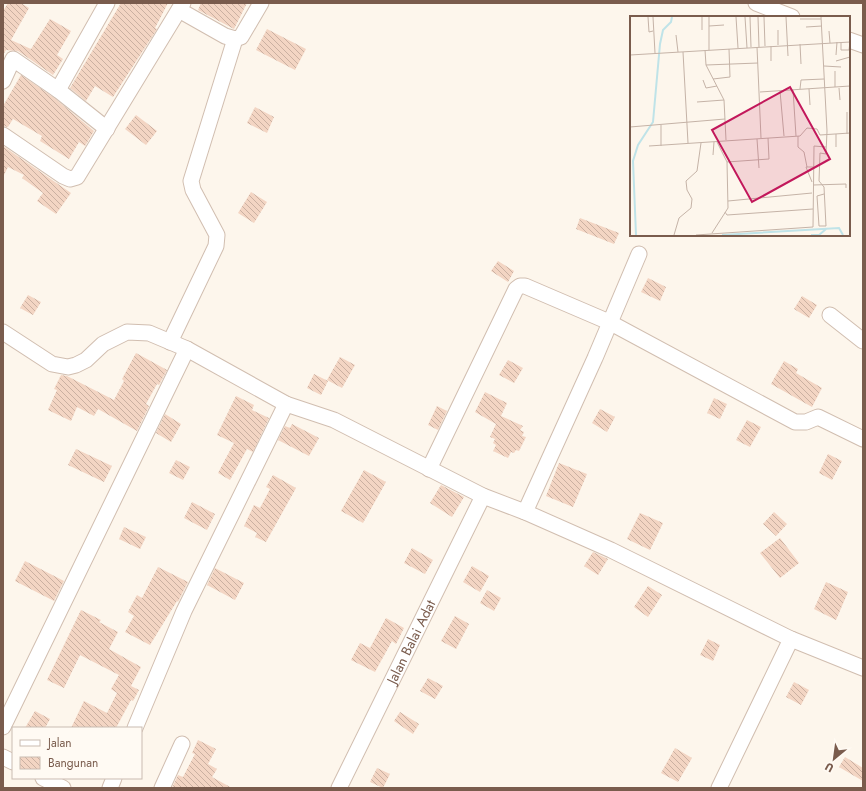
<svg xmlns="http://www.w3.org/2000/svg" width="866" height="791" viewBox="0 0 866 791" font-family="Jost,sans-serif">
<defs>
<pattern id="building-back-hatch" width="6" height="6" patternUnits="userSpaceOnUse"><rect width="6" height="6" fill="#f3d5c3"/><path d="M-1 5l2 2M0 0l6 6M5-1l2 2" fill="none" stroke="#cab0a1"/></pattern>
</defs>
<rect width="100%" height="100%" fill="#fdf6ec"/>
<path fill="url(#building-back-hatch)" d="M8,3H21L29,8L11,40L31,49L50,19L71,31L57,55L63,59L53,75L18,51L6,50L3,55V11Z
M121,3H168L155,28L157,29L113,97L95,86L86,101L70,88Z
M201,3H247L234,29L198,10Z
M267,29L306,49L295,70L256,50Z
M21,75L53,97L94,131L85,146L79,142L69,159L40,141L42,136L13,119L8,127L3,126V106Z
M255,107L274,117L267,133L247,123Z
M136,115L157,131L146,145L125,129Z
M3,146L71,193L56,214L37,201L43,193L22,178L24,175L8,167L3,177Z
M251,192L267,202L254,223L238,213Z
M580,218L619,233L614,244L576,229Z
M498,261L514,271L508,282L491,271Z
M648,278L666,287L660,301L641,292Z
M28,295L41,302L33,315L20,308Z
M802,296L817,305L809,318L794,309Z
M136,353L167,370L159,385L157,384L146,404L149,406L137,431L98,409L94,416L77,407L71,421L48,410L57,390L54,389L61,375L67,376L114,400L124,381L122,379Z
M340,357L355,365L342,388L327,380Z
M508,360L523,368L514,383L499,375Z
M784,361L798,369L796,373L822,388L812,407L771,384Z
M314,374L328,381L321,395L307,388Z
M485,392L507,403L501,416L523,426L520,430L524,432L522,436L526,437L519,451L516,450L514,453L511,452L508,458L493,451L496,445L493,443L495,439L490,437L496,424L475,412Z
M236,396L254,405L252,410L269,418L253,452L247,449L230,480L218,473L234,443L217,435Z
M714,398L727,404L720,419L707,413Z
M437,406L447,411L438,430L428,425Z
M600,409L615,417L607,432L592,423Z
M165,414L181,424L171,442L156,433Z
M747,420L761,427L750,447L736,440Z
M292,424L319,438L309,456L278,440L285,426L290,428Z
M76,449L112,466L104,482L68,465Z
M828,454L842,461L832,480L819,473Z
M176,460L190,467L183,480L169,473Z
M559,463L587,474L573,507L546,496Z
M364,470L386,482L363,523L341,511Z
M273,475L296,488L266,542L255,537L257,533L244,526L254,505L260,508L270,489L266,487Z
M441,485L464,497L452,517L430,503Z
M192,502L215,514L207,530L184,518Z
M774,512L787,524L776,536L763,524Z
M640,513L663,523L650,550L627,539Z
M124,527L146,537L140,549L119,539Z
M780,538L799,563L780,578L760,553Z
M412,548L433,560L425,574L404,563Z
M593,552L608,559L598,575L584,566Z
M25,561L64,581L54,601L15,581Z
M472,566L489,576L480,592L463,582Z
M158,567L188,582L178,602L177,601L150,645L125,632L134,616L128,612L137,595L142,598Z
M215,568L244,583L235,600L207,585Z
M826,582L848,592L836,620L814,609Z
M648,586L662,595L648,617L634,607Z
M487,590L501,598L494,611L480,603Z
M81,610L101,620L99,622L118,632L109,649L141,667L131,686L139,690L133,701L131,700L116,728H71L84,701L107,713L117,693L111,689L119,675L80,655L64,688L47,680Z
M455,616L469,624L456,649L441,641Z
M386,618L404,628L396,644L392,641L375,672L351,660L360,643L370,648Z
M708,639L720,645L713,661L700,655Z
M428,678L443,686L435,699L420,691Z
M794,682L809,690L801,705L786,697Z
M35,711L50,719L45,728H25Z
M400,712L419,724L413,734L394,721Z
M198,740L216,749L208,764L217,769L212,777L232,788H172L178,775L183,777L195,754L192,753Z
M675,748L692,758L678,782L661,773Z
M845,757L863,768V781L839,767Z
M377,768L390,774L383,788L370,782Z"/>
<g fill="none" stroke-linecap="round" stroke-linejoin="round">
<defs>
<g id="street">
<path d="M756,3L792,17"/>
<path d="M179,10L225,36L235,39L241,37L261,3"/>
<path d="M849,40L863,45"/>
<path d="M3,81L13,59L58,90L107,3"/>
<path d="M58,90L107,129"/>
<path d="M3,135L63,176L70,179L77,177L183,3"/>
<path d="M830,315L863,341"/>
<path d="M3,332L52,364L68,367L76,365L86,360L103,344L127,332L149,333L187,349L286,404L334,420L483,496L525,512L611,550L791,639L863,668"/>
<path d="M170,342L216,246L217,235L193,190L191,181L235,39"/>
<path d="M429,469L516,289L520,286H525L609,322L795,422H806L818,417L863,439"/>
<path d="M525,512L595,358L639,254"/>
<path d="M3,727L187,349"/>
<path d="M135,728L184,611L286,404"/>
<path d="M3,757L13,762"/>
<path d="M43,778L63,788"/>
<path d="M110,788L114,778"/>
<path d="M162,788L182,744"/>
<path id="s1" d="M339,788L483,496"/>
<path d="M719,788L791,639"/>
</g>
</defs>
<use href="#street" stroke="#d1beb0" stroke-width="17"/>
<use href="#street" stroke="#fff" stroke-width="15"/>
</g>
<g text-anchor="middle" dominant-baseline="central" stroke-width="3" stroke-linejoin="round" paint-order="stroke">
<g font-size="14" fill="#7a5c4d" stroke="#fffaf3">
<text stroke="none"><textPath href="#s1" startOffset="163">Jalan Balai Adat</textPath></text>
</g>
</g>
<g transform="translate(630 16)">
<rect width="220" height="220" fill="#fdf6ec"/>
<path fill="none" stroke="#bfe3e8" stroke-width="2" d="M6,219L3,145L8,129L23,106L30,28L33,14L41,6L42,1M92,219L209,212L213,219M181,219H189L196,213"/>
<path fill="none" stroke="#c5b3a7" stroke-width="1" d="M18,1L19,16L23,15M23,1L25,37M106,1L108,32M115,1L117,32M120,1L121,31M128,1L129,31M134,1L135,30M156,1L158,40M191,1L197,115L196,138L190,137L189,165L194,171L196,210H189L187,180L194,178M170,3H191M79,10L94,9M176,11L192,10M72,14V1M148,14V29M199,15L200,27M46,19L48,36M211,26V34H219L220,26M170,28L171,48M141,30V45M127,31L131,122M75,34L76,49L94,84L96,124M79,34V1M53,36L58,127M0,39L220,26M206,39L207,26M206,45L220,41M76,49L128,47M194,50L211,51M205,55V71M83,63L100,61L99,33M73,64L76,72L87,70M209,72L210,84M170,73L171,64L194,63M179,73L180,89M163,74L166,120M150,75L154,120M130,76L220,70M67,86L94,84M31,109V130M0,111L95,103M206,118V131M217,118V96M168,120V131L174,136L177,151M127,123L129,152M19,130L170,120L177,112L187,113L190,119L220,117M83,139L84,126M97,146L139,143L138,122M182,166L176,151H183M183,169L216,168V172M98,185L182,177M95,196L97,199L183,193M82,217L98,192L97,146L87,126M44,219L49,202L61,192L62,183L57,174L56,165L67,155L71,127M66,219L183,211L184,130L196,131"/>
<path fill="#c2185b" fill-opacity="0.15" stroke="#c2185b" stroke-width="2" d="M160,71L200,143L122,186L82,114Z"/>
<rect width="220" height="220" fill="none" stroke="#7a5c4d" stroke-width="2"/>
</g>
<rect width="866" height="791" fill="none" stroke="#7a5c4d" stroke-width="8"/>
<rect x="12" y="727" width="130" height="52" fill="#fffaf3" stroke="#cabbb1"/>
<rect x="20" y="740" width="20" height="6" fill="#ffffff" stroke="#cabbb1"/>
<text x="48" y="747" font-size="12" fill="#7a5c4d">Jalan</text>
<rect x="20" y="757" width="20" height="12" fill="url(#building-back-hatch)" stroke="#cabbb1"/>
<text x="48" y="767" font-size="12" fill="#7a5c4d">Bangunan</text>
<g transform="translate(834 759) rotate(209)" stroke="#fffaf3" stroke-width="3" paint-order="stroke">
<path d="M0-3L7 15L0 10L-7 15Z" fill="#7a5c4d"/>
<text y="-6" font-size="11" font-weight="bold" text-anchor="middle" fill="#7a5c4d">U</text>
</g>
</svg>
